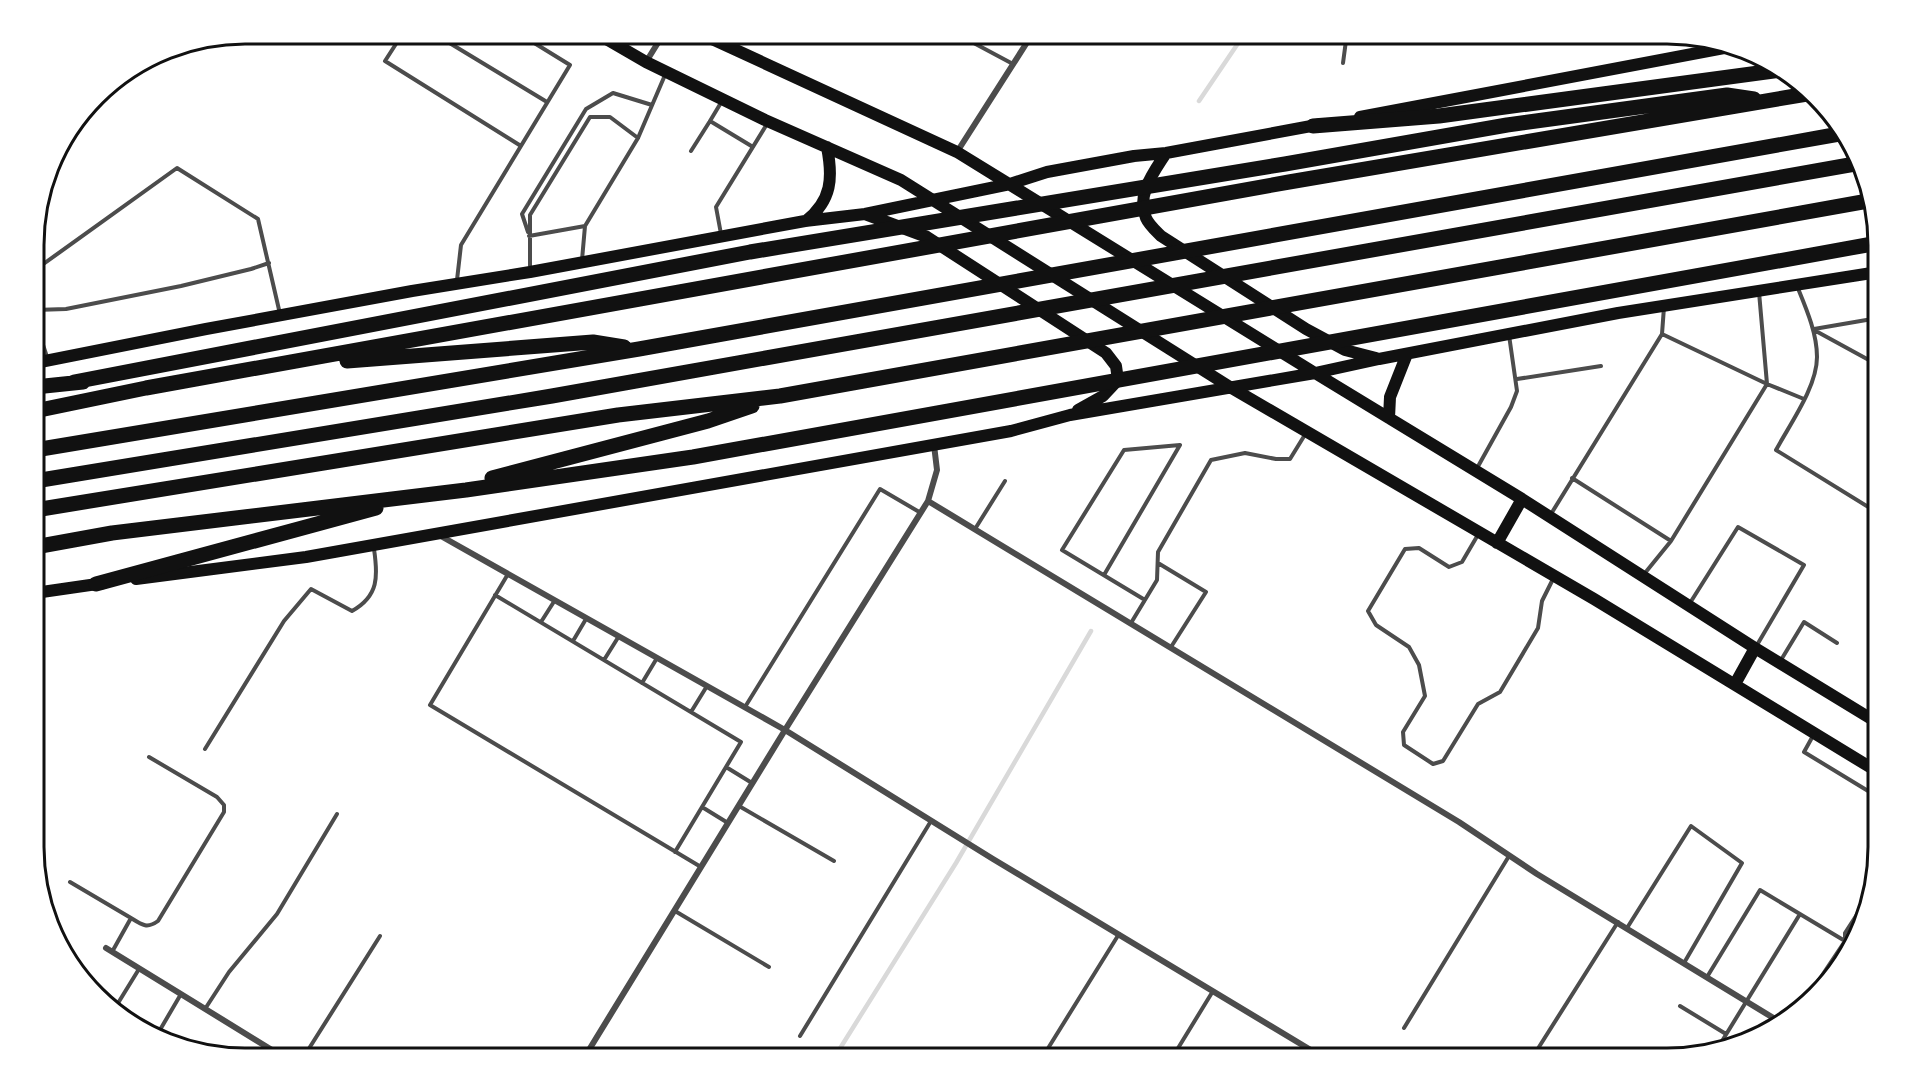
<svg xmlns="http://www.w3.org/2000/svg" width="1911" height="1091" viewBox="0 0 1911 1091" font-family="'Public Sans',sans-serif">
<rect width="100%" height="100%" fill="#fff"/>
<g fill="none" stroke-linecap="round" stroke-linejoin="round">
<path stroke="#d9d9d9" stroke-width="4.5" d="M1199,101L1245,33
M834,1058L956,863L1091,631"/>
<path stroke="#4c4c4c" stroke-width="4" d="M403,33L385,61L521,146
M433,33L547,102
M955,33L1013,64
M1343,63L1347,33
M710,121L722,101
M691,151L710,121L753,147
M528,232L522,214L586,109L613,93L652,105
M721,234L716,207L767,124
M529,236L585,226
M582,260L585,226L638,138L665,75
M530,269V215L590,117H610L638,138
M35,270L177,168L258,219L280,314
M457,280L461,245L570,65L518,33
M1797,286C1806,308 1817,333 1817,357C1817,387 1790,424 1776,450L1878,513
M35,310L66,309L181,286L251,269L269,263
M35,321L47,357
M1814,329L1878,318
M1814,330L1878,365
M1662,334L1767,384L1804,399
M1517,379L1601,366
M1476,470L1511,407L1517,391L1509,335
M1572,478L1671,541L1645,573
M1551,514L1662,334L1664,307
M975,529L1005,481
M1479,533L1462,562L1449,567L1419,548L1405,549L1368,611L1376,625L1409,647L1419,665L1425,696L1403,732L1404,745L1433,764L1443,761L1478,704L1500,692L1538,628L1542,601L1554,577
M1671,541L1767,384L1759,292
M1158,563L1206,592L1171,647
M508,574L430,705L701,867
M1104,575L1180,445L1124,450L1062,550L1145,600
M495,595L741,742L675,852
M1690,603L1738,527L1804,565L1757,645
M541,622L555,600
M1131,623L1157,580L1158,552L1211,460L1245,453L1276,459H1290L1306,433
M573,641L586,619
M604,660L619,636
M1781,660L1804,622L1837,643
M642,683L657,658
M745,707L880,489L921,513
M691,712L707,686
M1872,717L1878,707
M1814,734L1804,752L1878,797
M205,749L284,621L311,589L352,611C379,596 378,576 374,549
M726,767L752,783
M739,806L834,861
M702,807L728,823
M70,882L131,918
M675,911L769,967
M1627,928L1691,826L1742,863L1684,963
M1852,946L1845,941V933L1865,902
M112,952L131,918C142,925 147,929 158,921L224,812V805L217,797L149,757
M1707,977L1760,890L1845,941L1813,989
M1680,1006L1726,1034
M115,1008L139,969
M205,1009L229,972L277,914L337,814
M1404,1028L1509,856
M157,1035L181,994
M800,1036L931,821
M1719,1046L1800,914
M1177,1050L1189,1058
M303,1058L380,936
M1042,1058L1119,934
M1172,1058L1213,991
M1532,1058L1618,922"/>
<path stroke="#4c4c4c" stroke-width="6" d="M646,62L664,33
M957,152L1033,33
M928,501L1459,822L1537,874L1780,1022
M439,535L785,730L993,859L1324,1058
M106,948L285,1058
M584,1058L785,730L928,501L937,470L934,445"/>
<path stroke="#111" stroke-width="12" d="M596,33L646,62L765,120L901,180L1230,387L1594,599L1878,772
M699,33L957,152L1315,373L1522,499L1755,648L1878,723
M1360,117L1724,48
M1166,153C1154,172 1136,194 1146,218C1149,225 1156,231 1161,236L1306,329L1345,350L1376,358
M865,214L927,237L1106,353L1116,366L1118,380L1103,396L1078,410
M806,221C832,200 833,178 827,147
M35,363L206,329L412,291L530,272L805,221L865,214L1010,184L1047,172L1134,156L1166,153L1322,124
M1389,418L1390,397L1407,354
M1497,543L1522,499
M136,579L306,557L1011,431L1070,415L1315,373L1379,359L1618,313L1878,272
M35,593L104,583
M1735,684L1755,648"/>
<path stroke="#111" stroke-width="15" d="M1313,126L1439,116L1781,70
M347,361L593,342L624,347
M74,382L750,252L1285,164L1507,125L1727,95L1754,99
M35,387L83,382
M35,411L146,388L1289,182L1807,94
M35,450L639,349L1845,133
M492,478L708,421L752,406
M35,481L552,396L1855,164
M35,510L618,415L780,396L1868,201
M35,547L112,533L466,490L693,457L1878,243
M96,584L376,508"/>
</g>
<path d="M0 0H1911V1091H0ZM245 44H1667A201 201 0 0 1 1868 245V847A201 201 0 0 1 1667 1048H245A201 201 0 0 1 44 847V245A201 201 0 0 1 245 44Z" fill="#fff" fill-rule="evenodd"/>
<path fill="none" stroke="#111" stroke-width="3" d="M245 44H1667A201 201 0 0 1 1868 245V847A201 201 0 0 1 1667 1048H245A201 201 0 0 1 44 847V245A201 201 0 0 1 245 44Z"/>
</svg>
